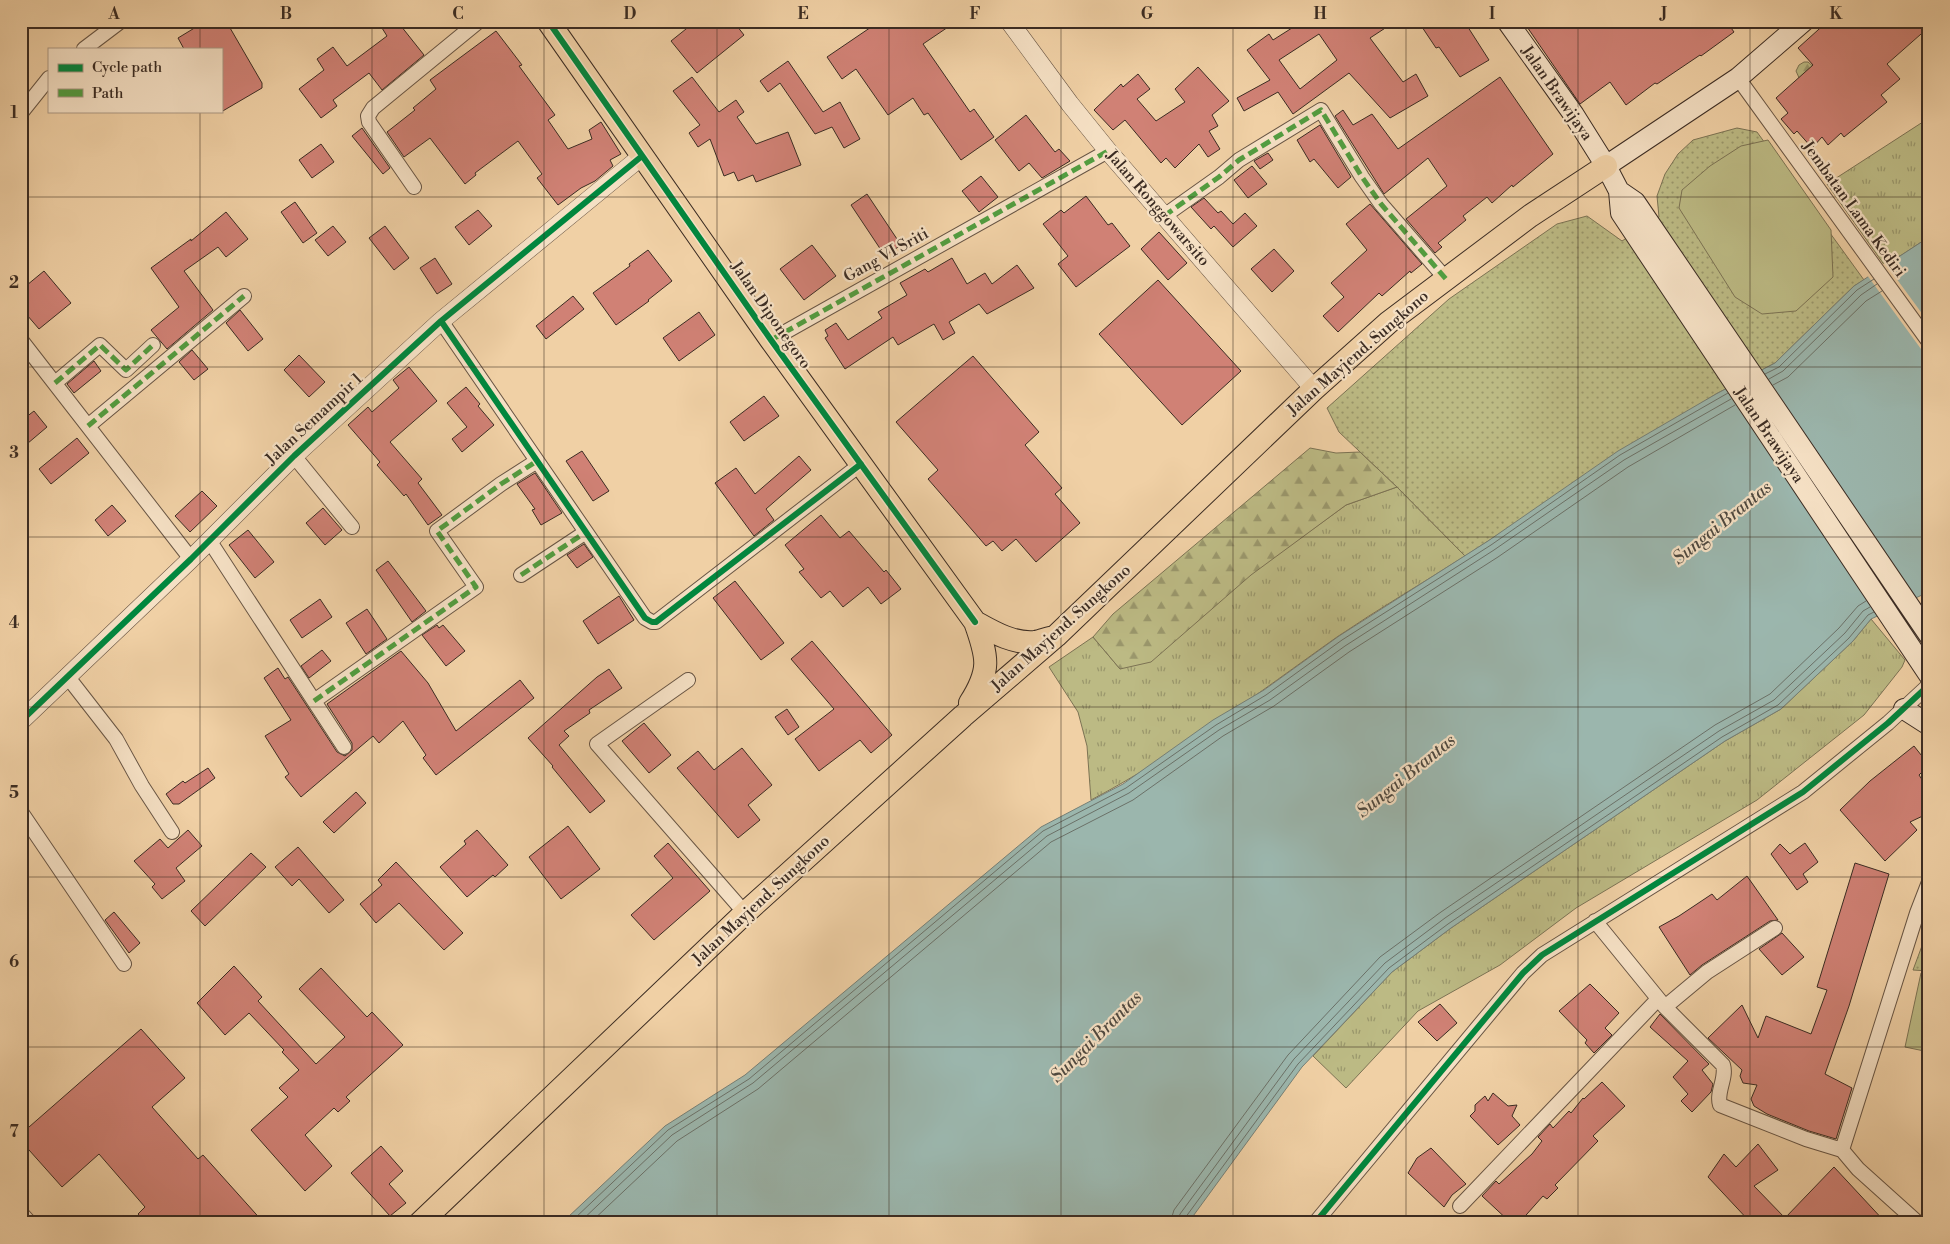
<svg xmlns="http://www.w3.org/2000/svg" width="1950" height="1244" viewBox="0 0 1950 1244" font-family="'Libre Bodoni',serif">
<defs>
<pattern id="grass-tufts" width="24" height="20" patternUnits="userSpaceOnUse" patternTransform="scale(1.25)"><rect width="24" height="20" fill="#bcba84"/><path d="M3 7l-1-3M5 7V3M7 7l1-3M15 17l-1-3M17 17v-4M19 17l1-3" fill="none" stroke="#9a976c"/></pattern>
<pattern id="forest-firs" width="22" height="20" patternUnits="userSpaceOnUse" patternTransform="scale(1.25)"><rect width="22" height="20" fill="#bcba84"/><path d="M5 1l3.5 6h-7zM16 11l3.5 6h-7z" fill="#9a976c"/></pattern>
<pattern id="park-dots" width="8" height="8" patternUnits="userSpaceOnUse" patternTransform="scale(1.25)"><rect width="8" height="8" fill="#bcba84"/><path d="M2 2h.1M6 6h.1" fill="none" stroke="#9a976c" stroke-width="1.8" stroke-linecap="round"/></pattern>
</defs>
<rect width="100%" height="100%" fill="#f0d0a5"/>
<filter id="stains"><feTurbulence type="fractalNoise" baseFrequency=".004" numOctaves="4"/><feColorMatrix values="0 0 0 0 .2 0 0 0 0 .09 0 0 0 0 .02 0 0 0 .5 -.17"/></filter>
<radialGradient id="worn" r=".72"><stop offset=".6" stop-color="#630" stop-opacity="0"/><stop offset="1" stop-color="#630" stop-opacity=".3"/></radialGradient>
<path fill="url(#grass-tufts)" stroke="#7c7354" d="M1929,118V237L1885,266L1827,184Z
M1397,487L1465,556C1423,583 1378,609 1337,637C1258,693 1177,755 1091,800L1087,746L1078,712L1049,667L1093,637L1120,669L1346,505Z
M1871,619L1905,660L1902,667L1864,715L1757,800L1576,908L1500,965L1418,1011L1346,1088L1313,1056L1392,972L1451,928L1725,741L1781,709L1853,641Z"/>
<path fill="url(#forest-firs)" stroke="#7c7354" d="M1804,62H1808L1815,68L1800,80L1796,71L1799,65Z
M1310,448L1336,453L1360,452L1397,487L1346,505L1251,575L1151,662L1120,669L1093,637L1113,614Z"/>
<path fill="url(#park-dots)" stroke="#7c7354" d="M1737,128L1757,132L1864,280L1854,286L1775,363L1716,394L1465,556L1397,487L1339,432L1327,408L1449,299L1557,224L1587,216L1622,241L1659,217L1657,196L1665,174L1678,154L1693,140Z
M1929,927V971L1913,970Z"/>
<path fill="#bcba84" stroke="#7c7354" d="M1768,140L1831,230L1833,277L1796,311L1762,314L1735,297L1679,208L1682,190L1710,166L1741,146Z
M1921,973L1929,974V1052L1905,1047Z"/>
<path fill="#9bb6ad" stroke="#757f76" d="M1929,237V587L1922,595L1871,619L1853,641L1781,709L1725,741L1451,928L1392,972L1302,1067L1188,1223H568L567,1218L665,1126L745,1075L1041,827L1123,784L1213,720L1264,690L1339,636L1488,541L1618,451L1716,394L1775,363L1854,286Z"/>
<path fill="#f0d0a5" d="M1885,263L1929,323V360L1867,275Z"/>
<g fill="none" stroke-linecap="round" stroke-linejoin="round">
<path stroke="#6b7168" stroke-width="1" d="M1765,374L1779,367L1857,290L1874,279
M1769,379L1783,371L1861,295L1877,284
M1773,385L1788,377L1866,301L1882,291
M573,1223L574,1219L668,1130L749,1079L1043,831L1126,788L1216,725L1266,695L1342,640L1491,545L1620,455L1728,393
M579,1223L672,1135L753,1083L1047,836L1129,793L1219,730L1270,700L1345,646L1494,550L1624,460L1731,399
M590,1223L677,1141L758,1089L1051,842L1133,800L1223,736L1274,706L1349,652L1498,557L1628,467L1735,405
M1170,1223L1174,1210L1288,1055L1380,957L1441,912L1715,725L1770,694L1839,628L1858,606L1866,601
M1178,1223L1180,1214L1294,1059L1385,963L1445,918L1719,731L1774,700L1845,633L1863,611L1870,607
M1184,1223L1185,1218L1298,1064L1389,968L1448,924L1722,737L1778,705L1849,638L1868,615L1874,612"/>
</g>
<path fill="#d08175" stroke="#3b2c23" fill-rule="evenodd" d="M206,21H226L262,83V88L221,112V49H184L178,38Z
M390,21H397L424,55L382,90L369,73L333,100L337,106L321,118L299,89L324,70L317,59L333,47L347,66L387,36L382,28Z
M696,21H733L744,35L697,73L671,41Z
M880,21H957L923,44L970,112L974,109L994,137L961,160L928,113L924,115L913,98L888,115L856,69L842,79L827,57Z
M1303,21H1396L1370,38L1403,82L1416,74L1428,96L1390,118L1349,73L1293,114L1278,92L1244,111L1237,98L1270,80L1247,50L1269,34L1273,40ZM1319,34L1337,60L1300,89L1279,60Z
M1418,21H1464L1489,60L1460,77L1439,47L1436,48Z
M1523,21H1726L1734,32L1701,56L1700,55L1657,84L1655,83L1626,105L1610,82L1580,104Z
M1828,21H1929V27L1887,64L1900,79L1881,95L1887,102L1844,137L1841,133L1828,145L1822,137L1812,148L1797,131L1794,134L1781,119L1788,113L1776,98L1813,65L1798,48Z
M496,31L522,65L519,66L555,115L548,120L568,149L592,139L589,130L601,122L621,154L610,160L613,166L595,181L581,188L558,205L537,178L542,174L518,141L475,173L476,175L465,184L430,138L404,157L387,132L415,110L413,108L436,89L430,80Z
M788,61L823,112L840,102L860,139L844,148L832,127L815,134L780,83L768,92L760,81Z
M1198,67L1229,101L1212,115L1218,126L1209,131L1220,149L1208,157L1199,144L1175,168L1166,158L1161,163L1125,120L1113,130L1094,110L1121,84L1123,87L1138,74L1150,89L1137,99L1156,121L1185,102L1175,89Z
M692,77L719,112L736,100L744,112L737,117L756,144L788,132L801,165L756,182L753,175L738,181L734,172L724,176L710,139L698,147L689,133L700,125L673,91Z
M1500,77L1553,154L1513,187L1512,185L1492,203L1487,197L1463,216L1466,220L1438,243L1442,247L1435,253L1406,219L1447,186L1428,158L1384,194L1335,116L1343,110L1353,125L1372,114L1398,149Z
M1026,115L1055,152L1059,149L1070,161L1042,178L1029,163L1019,171L995,140Z
M1320,125L1351,177L1338,188L1314,159L1310,162L1297,140Z
M362,128L390,168L383,174L352,136Z
M321,144L334,162L312,178L299,160Z
M1268,153L1273,160L1260,169L1254,161Z
M1252,166L1267,184L1248,198L1234,180Z
M981,176L998,197L979,212L962,191Z
M867,194L901,245L885,256L851,205Z
M1086,196L1108,225L1112,223L1130,246L1076,287L1058,264L1068,256L1043,224L1061,210L1064,213Z
M1204,198L1218,213L1221,211L1233,224L1245,213L1257,226L1233,247L1214,226L1211,229L1191,207Z
M295,202L317,233L303,243L281,212Z
M1370,204L1422,264L1411,273L1410,271L1382,296L1379,293L1338,332L1323,316L1344,297L1331,283L1367,250L1346,224Z
M478,210L492,226L469,245L455,227Z
M226,212L248,239L226,257L218,247L184,271L213,310L167,349L151,330L179,307L151,268L191,239V241Z
M333,226L346,242L328,256L315,240Z
M385,226L409,258L394,270L369,238Z
M1159,232L1187,263L1168,280L1141,249Z
M812,245L836,276L804,300L780,269Z
M1274,249L1294,271L1272,292L1251,269Z
M648,250L672,281L648,300L649,301L616,325L593,293L630,266L629,264Z
M435,258L452,284L437,294L420,268Z
M952,258L967,284L985,273L992,284L1017,265L1034,288L987,314L979,304L949,322L955,333L943,340L934,324L898,345L893,337L845,369L825,338L828,336L825,330L836,323L848,340L882,318L878,312L907,295L900,283L925,269L928,272Z
M44,271L71,303L39,329L21,308V290Z
M1158,280L1241,371L1182,425L1099,334Z
M573,296L584,309L546,339L536,326Z
M240,310L263,339L248,351L226,323Z
M699,312L715,335L679,361L663,338Z
M192,350L208,369L194,380L179,362Z
M299,355L325,382L309,397L284,370Z
M973,356L1039,432L1025,445L1062,488L1055,494L1080,523L1036,562L1016,539L1002,551L993,541L986,546L928,479L938,470L896,422Z
M94,361L101,371L74,393L67,384Z
M409,367L437,401L390,442L422,479L418,483L442,515L428,525L406,494L404,496L377,465L380,462L348,425L368,407L372,412L399,388L393,380Z
M466,387L480,404L478,406L494,425L462,452L452,439L467,427L447,403Z
M764,396L779,416L744,441L730,422Z
M34,411L47,427L21,449V421Z
M77,438L89,453L51,484L39,469Z
M582,451L609,491L593,501L566,461Z
M799,456L811,470L766,509L774,520L754,536L715,483L736,468L755,494Z
M535,473L562,513L541,525L532,510L535,509L517,484Z
M202,491L217,506L190,532L175,516Z
M112,505L126,521L108,536L95,520Z
M323,508L342,530L325,545L306,523Z
M821,515L840,538L849,531L884,572L886,570L901,589L881,604L868,587L843,607L830,591L821,598L799,572L804,569L785,545Z
M248,530L274,562L255,578L229,545Z
M584,544L593,557L577,568L567,555Z
M388,561L426,611L412,622L376,570Z
M735,581L784,643L761,660L713,598Z
M619,596L634,620L598,644L583,621Z
M320,599L332,617L302,638L290,620Z
M367,609L387,639L366,654L346,623Z
M437,625L439,628L443,625L465,651L446,666L422,635Z
M812,641L892,735L871,753L860,740L819,771L795,739L834,709L791,659Z
M322,650L331,661L309,678L301,666Z
M401,651L428,683L456,731L520,680L534,698L436,775L423,758L426,755L403,721L379,743L373,736L301,797L285,777L289,774L265,736L291,720L264,678L278,668L285,679L288,677L337,752L345,756L352,750V743L327,704Z
M609,669L622,688L589,710L590,713L564,731L569,736L559,745L605,801L590,813L552,767L553,766L528,738L597,677Z
M787,709L799,727L788,735L775,717Z
M644,723L671,755L649,773L622,741Z
M1914,746L1929,765L1919,775L1929,790V813L1910,822L1917,830L1885,861L1840,810L1870,781Z
M742,748L772,785L748,805L760,820L738,838L677,768L698,751L714,770Z
M208,768L215,778L179,804H173L166,794L183,781L185,783Z
M356,792L366,803L334,833L323,822Z
M568,826L600,869L561,899L529,857Z
M188,830L202,846L176,868L185,881L162,899L152,887L155,884L134,861L160,839L168,848Z
M477,830L508,865L495,877L493,875L467,897L440,867L466,844L464,841Z
M668,843L710,891L654,940L631,915L673,878L654,856Z
M1805,843L1818,862L1803,874L1808,882L1797,890L1771,854L1780,844L1790,854Z
M298,847L344,900L329,913L299,879L292,886L275,867Z
M251,853L266,867L205,926L191,911Z
M396,862L463,933L444,950L399,903L376,923L360,904L382,885L378,880Z
M1855,863L1889,874L1849,1006L1825,1074L1852,1088L1836,1139L1809,1131L1767,1114L1754,1106L1751,1099L1757,1085L1743,1083L1740,1076L1742,1070L1708,1038L1742,1005L1758,1038L1766,1016L1811,1034L1827,990L1817,987Z
M1747,876L1778,920L1770,921L1702,965L1690,975L1659,927L1679,916L1712,894L1717,900Z
M114,912L140,943L129,953L105,920Z
M1782,933L1804,957L1782,975L1759,949Z
M234,966L262,997L258,1001L316,1064L345,1037L299,989L321,968L367,1017L372,1012L403,1045L346,1097L350,1101L338,1112L334,1108L305,1135L332,1166L305,1191L251,1130L288,1097L279,1088L299,1070L282,1052L284,1050L249,1013L225,1035L197,1003Z
M1590,984L1619,1013L1605,1028L1612,1035L1594,1053L1585,1043L1587,1040L1559,1011Z
M1440,1004L1457,1023L1437,1041L1418,1022Z
M1660,1014L1709,1064L1702,1070L1713,1084L1711,1092L1692,1112L1681,1101L1688,1094L1673,1077L1688,1061L1650,1027Z
M141,1029L185,1078L152,1107L198,1159L203,1155L264,1223H146L138,1214L145,1207L99,1154L62,1187L21,1141V1134Z
M1602,1082L1625,1106L1593,1136L1598,1141L1555,1185L1558,1188L1547,1199L1543,1196L1519,1223H1511L1482,1196L1496,1181L1499,1184L1532,1154L1542,1141L1538,1137L1550,1124L1553,1128L1569,1111L1571,1113L1583,1098L1584,1099Z
M1493,1093L1508,1106L1517,1105L1512,1116L1520,1125L1498,1145L1470,1116L1475,1111V1105L1485,1096L1488,1101Z
M1758,1144L1778,1170L1754,1186L1785,1218L1834,1167L1886,1223H1751L1708,1177L1724,1154L1736,1167Z
M381,1146L403,1171L389,1184L406,1203L390,1216L351,1173Z
M1431,1148L1466,1184L1452,1195L1444,1207L1408,1173L1417,1158Z"/>
<g fill="none" stroke-linecap="round" stroke-linejoin="round">
<defs>
<path id="minor" d="M84,49L121,21
M1738,78L1929,342
M21,113L49,78
M414,187L369,122L368,116L373,108L479,21
M1164,216L1219,177L1239,160L1321,110L1362,177L1381,204L1446,279
M441,321L645,618L652,622H656L861,464
M21,340L191,559
M771,340L1108,151
M55,383L100,345L126,370L153,345
M88,426L244,296
M294,456L352,527
M209,540L344,747
M521,575L586,532
M67,676L116,739L142,786L172,832
M688,680L597,744L745,913
M314,701L476,587L437,531L501,484L537,461
M21,812L124,964
M1595,921L1665,1007L1723,1065C1727,1078 1716,1092 1720,1105L1806,1139L1842,1150
M1665,1007L1707,972L1775,928
M1460,1206L1658,999
M21,1213L30,1223
M1315,1223L1523,973L1542,955L1803,792L1888,723L1929,685
M1918,1223L1858,1169L1842,1150L1917,913L1929,882"/>
<path id="tertiary" d="M1009,21L1070,104L1108,151L1314,389
M21,721L191,559L294,456L441,321L642,156"/>
<path id="secondary" d="M1507,21L1574,115L1606,166L1619,191L1621,213L1929,675
M1606,166L1738,78L1804,21
M1619,191L1635,202L1929,635
M1904,709L1929,725"/>
<path id="primary" d="M548,21L771,340L975,622C988,658 991,670 970,703
M975,622C993,632 1013,644 1035,642C1041,641 1048,638 1054,637
M420,1223L745,913L963,716L1056,636L1314,389L1389,322L1530,216L1606,166"/>
</defs>
<use href="#minor" stroke="#685544" stroke-width="16"/>
<use href="#tertiary" stroke="#685544" stroke-width="19"/>
<use href="#secondary" stroke="#3b2c23" stroke-width="22"/>
<use href="#primary" stroke="#3b2c23" stroke-width="24"/>
<use href="#minor" stroke="#f5e0c4" stroke-width="14"/>
<use href="#tertiary" stroke="#f5e0c4" stroke-width="18"/>
<use href="#secondary" stroke="#f5e0c4" stroke-width="20"/>
<use href="#primary" stroke="#f0d0a5" stroke-width="22"/>
<path stroke="#529d40" stroke-width="5" stroke-dasharray="10 5" stroke-linecap="butt" d="M1164,216L1219,177L1239,160L1321,110L1362,177L1381,204L1446,279
M771,340L1108,151
M55,383L100,345L126,370L153,345
M88,426L244,296
M521,575L586,532
M314,701L476,587L437,531L501,484L537,461"/>
<defs>
<path id="cycleway" d="M548,21L771,340L975,622
M441,321L645,618L652,622H656L861,464
M21,721L191,559L294,456L441,321L642,156
M1315,1223L1523,973L1542,955L1803,792L1888,723L1929,685"/>
</defs>
<use href="#cycleway" stroke="#f5e0c4" stroke-width="9"/>
<use href="#cycleway" stroke="#00873e" stroke-width="6"/>
</g>
<path fill="none" stroke="#3b2c23" stroke-width="1" stroke-opacity="0.55" d="M200,21V49M372,21V1223M544,21V1223M717,21V1223M889,21V1223M1061,21V1223M1233,21V1223M1406,21V1223M1578,21V1223M1750,21V1223M200,111V1223M21,197H1929M21,367H1929M21,537H1929M21,707H1929M21,877H1929M21,1047H1929"/>
<g text-anchor="middle" dominant-baseline="central" stroke-width="4.5" stroke-linejoin="round" paint-order="stroke">
<g font-size="16" fill="#3b2c23" stroke="#f5e0c4">
<text transform="translate(1557 93) rotate(55)">Jalan Brawijaya</text>
<text transform="translate(1158 208) rotate(49)">Jalan Ronggowarsito</text>
<text transform="translate(1854 209) rotate(54)">Jembatan Lama Kediri</text>
<text transform="translate(886 255) rotate(-29)">Gang VI Sriti</text>
<text transform="translate(771 315) rotate(55)">Jalan Diponegoro</text>
<text transform="translate(1358 353) rotate(-41)">Jalan Mayjend. Sungkono</text>
<text transform="translate(314 419) rotate(-43)">Jalan Semampir 1</text>
<text transform="translate(1769 435) rotate(56)">Jalan Brawijaya</text>
<text transform="translate(1061 628) rotate(-42)">Jalan Mayjend. Sungkono</text>
<text transform="translate(761 900) rotate(-43)">Jalan Mayjend. Sungkono</text>
</g>
<g font-size="18" font-style="italic" fill="#4e483f" stroke="#f5e0c4">
<text transform="translate(1722 523) rotate(-39)">Sungai Brantas</text>
<text transform="translate(1406 776) rotate(-39)">Sungai Brantas</text>
<text transform="translate(1096 1037) rotate(-45)">Sungai Brantas</text>
</g>
</g>
<rect width="1950" height="1244" fill="none" stroke="#f0d0a5" stroke-width="55"/>
<rect x="48" y="48" width="175" height="65" fill="#f5e0c4" stroke="#ab9884"/>
<rect x="58" y="64" width="25" height="8" fill="#00873e" stroke="#ab9884"/>
<text x="92" y="72" font-size="15" fill="#3b2c23">Cycle path</text>
<rect x="58" y="89" width="25" height="8" fill="#529d40" stroke="#ab9884"/>
<text x="92" y="98" font-size="15" fill="#3b2c23">Path</text>
<rect x="28" y="28" width="1894" height="1188" fill="none" stroke="#3b2c23" stroke-width="2"/>
<g font-size="16" text-anchor="middle" font-weight="bold" fill="#3b2c23">
<text x="114" y="19">A</text>
<text x="286" y="19">B</text>
<text x="458" y="19">C</text>
<text x="630" y="19">D</text>
<text x="803" y="19">E</text>
<text x="975" y="19">F</text>
<text x="1147" y="19">G</text>
<text x="1320" y="19">H</text>
<text x="1492" y="19">I</text>
<text x="1664" y="19">J</text>
<text x="1836" y="19">K</text>
<text x="14" y="118">1</text>
<text x="14" y="288">2</text>
<text x="14" y="458">3</text>
<text x="14" y="628">4</text>
<text x="14" y="798">5</text>
<text x="14" y="967">6</text>
<text x="14" y="1137">7</text>
</g>
<rect width="100%" height="100%" filter="url(#stains)"/>
<rect width="100%" height="100%" fill="url(#worn)"/>
</svg>
